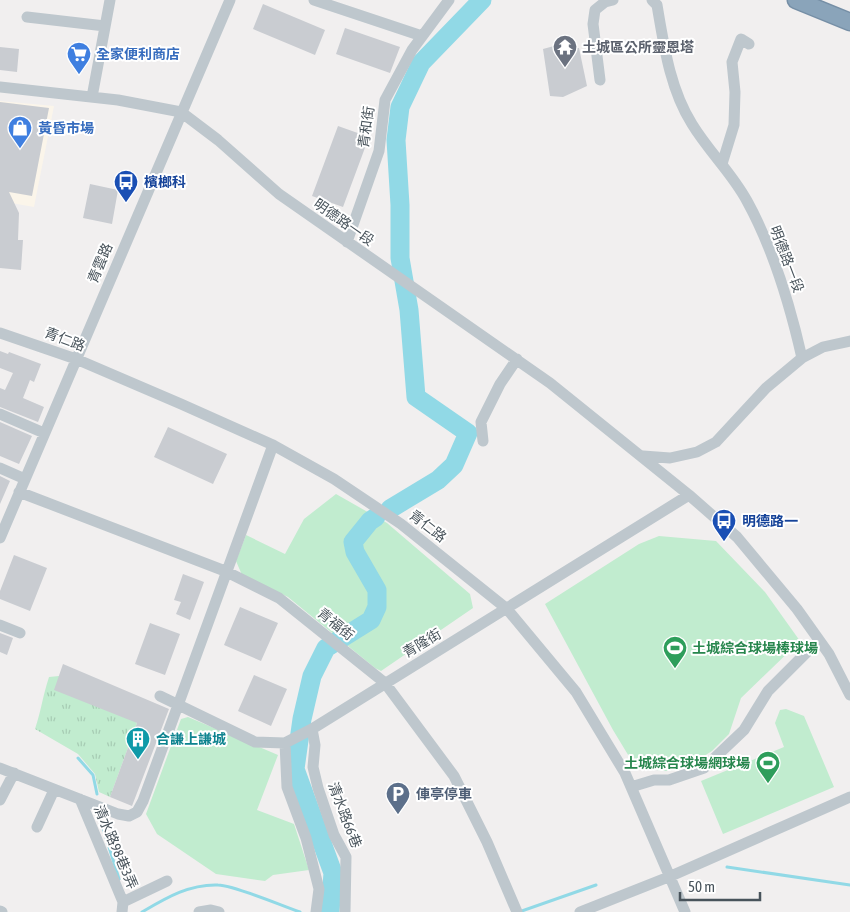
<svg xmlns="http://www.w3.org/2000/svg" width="850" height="912" viewBox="0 0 850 912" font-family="'Asap Condensed','Noto Sans TC',sans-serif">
<defs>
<pattern id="park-tufts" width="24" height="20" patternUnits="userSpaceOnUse" patternTransform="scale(1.25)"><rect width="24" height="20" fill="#c1eccf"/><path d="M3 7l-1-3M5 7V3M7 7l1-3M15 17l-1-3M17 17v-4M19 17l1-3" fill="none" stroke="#a7ccb4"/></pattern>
</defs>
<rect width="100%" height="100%" fill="#f1efef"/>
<path fill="#fbf5ea" d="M0,101L54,106L34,207L0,201Z"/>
<path fill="#c1eccf" d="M336,494L387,523L470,594L473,608L381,671L375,668L288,597L242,575L236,561L246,535L285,554L304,519Z
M659,536L716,541L765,592L800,641L741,698L729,734L712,751L685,768L667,771L656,770L642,768L633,763L613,730L545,604L639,544Z
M786,709L804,716L834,787L723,834L701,781L784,747L775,723L780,710Z
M188,717L278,755L257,810L294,824L309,870L273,875L265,881L216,874L157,834L146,814L181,719Z"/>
<path fill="url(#park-tufts)" d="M59,676L137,723L110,797L99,792L95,774L78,754L35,729C41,711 43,695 49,677Z"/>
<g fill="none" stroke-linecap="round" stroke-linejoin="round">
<path stroke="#91d9e6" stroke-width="3" d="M78,758L93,775L97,794
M99,815L119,879
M727,867L850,885
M142,912C166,898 189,884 218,885C234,885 282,906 300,912
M519,912L596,885"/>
<path stroke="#91d9e6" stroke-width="19" d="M390,509L438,480L454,465L468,433L416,397L409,310L400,258V205L396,140L400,107L421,63L482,0
M330,912L333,873L295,769L302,719L312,676L326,648L371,620L377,607V590L355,552L353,542L370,521L376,517"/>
</g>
<path fill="#c9ccd1" d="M263,4L325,30L315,55L253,29Z
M345,28L400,47L390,73L336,54Z
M554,46L579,48L587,86L563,97L550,96L543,49Z
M0,47L19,49L17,72L0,70Z
M0,102L49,108L32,196L9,192L19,213L18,240H23L21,270L0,268Z
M338,126L369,137L343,207L312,196Z
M90,184L118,190L112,224L83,218Z
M0,351L8,354L9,352L41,364L34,382L30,380L23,398L44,407L38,422L0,407V388L5,390L13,373L0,368Z
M0,422L32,436L19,464L0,456Z
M168,427L227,454L213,484L154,457Z
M0,476L10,481L0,504Z
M14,555L47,568L30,611L0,599V591Z
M183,574L204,582L190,620L176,614L181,602L174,600Z
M240,607L278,623L261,661L224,645Z
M150,623L180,634L165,675L135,664Z
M0,633L13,638L7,655L0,652Z
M63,664L169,709L132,806L110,797L137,723L54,690Z
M254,675L287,689L271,726L238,711Z"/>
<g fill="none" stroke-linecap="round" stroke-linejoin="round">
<defs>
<path id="highway" d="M796,0L850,22"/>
</defs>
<use href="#highway" stroke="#768fa6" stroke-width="19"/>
<path stroke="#bec7cd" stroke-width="11" d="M314,0L422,36
M27,17L105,26
M600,80L593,24L595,10L605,2L613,0
M0,87L118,100L181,112L218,140L279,194L550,383L689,495L737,537L797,609L829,654L850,695
M92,97L110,0
M722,164L734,125L735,92L732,62L741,39L749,44
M347,242L379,151L385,100L412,50L449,0
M0,333L76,359L181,404L273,445L334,479L401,524L507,609L576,692L625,773L685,912
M802,358L823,347L850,341
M0,414L44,433
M483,441L481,422L500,384L517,359
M643,456L670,458L697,452L716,442L766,388L802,358C790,305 774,250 747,201C732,173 709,152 692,124C670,89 664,46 657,5L652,0
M0,468L25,479
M19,492L225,571L279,598L385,683L454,776L487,842L517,912
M0,538L230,0
M0,625L20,633
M160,696L255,742L285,743L312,729L689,495
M312,729L315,745L313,767L318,788L334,835L346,857L345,912
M285,743L287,787L306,838L319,889L316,912
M0,768L118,814L129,816L137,812L143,801L273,445
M631,787L654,780H669L704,768L744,730L768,691L819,640
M80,799L123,902
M0,800L14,773
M37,827L54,790
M0,911L2,912
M122,912L123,902L167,881
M199,912L211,910L219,912
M580,912L671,876L850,797"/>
<use href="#highway" stroke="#8aa4ba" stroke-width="16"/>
</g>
<defs>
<symbol id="temple-pin" viewBox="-11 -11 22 30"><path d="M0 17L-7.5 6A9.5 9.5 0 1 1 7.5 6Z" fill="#6b7280" stroke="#fff"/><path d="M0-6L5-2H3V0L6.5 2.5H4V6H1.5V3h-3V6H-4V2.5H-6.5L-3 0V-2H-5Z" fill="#fff"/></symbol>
<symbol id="supermarket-pin" viewBox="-11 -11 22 30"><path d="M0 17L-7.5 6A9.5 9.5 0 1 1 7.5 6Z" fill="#3f7fe0" stroke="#fff"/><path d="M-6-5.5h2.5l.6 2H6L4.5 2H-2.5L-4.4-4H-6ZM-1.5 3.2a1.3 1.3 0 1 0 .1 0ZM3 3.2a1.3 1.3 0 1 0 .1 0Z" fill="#fff"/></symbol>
<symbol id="shop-pin" viewBox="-11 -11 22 30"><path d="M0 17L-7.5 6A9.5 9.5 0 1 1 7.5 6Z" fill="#3f7fe0" stroke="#fff"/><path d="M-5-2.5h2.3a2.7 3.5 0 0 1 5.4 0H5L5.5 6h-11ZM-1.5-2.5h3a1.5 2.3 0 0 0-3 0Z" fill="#fff"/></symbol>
<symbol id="bus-pin" viewBox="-11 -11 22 30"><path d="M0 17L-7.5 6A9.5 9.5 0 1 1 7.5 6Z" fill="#1a4fb4" stroke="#fff"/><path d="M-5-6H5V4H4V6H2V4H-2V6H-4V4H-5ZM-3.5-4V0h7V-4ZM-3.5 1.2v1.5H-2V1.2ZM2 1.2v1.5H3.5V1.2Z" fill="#fff"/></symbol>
<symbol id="stadium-pin" viewBox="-11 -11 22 30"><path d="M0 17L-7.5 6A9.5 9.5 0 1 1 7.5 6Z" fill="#2e9e5b" stroke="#fff"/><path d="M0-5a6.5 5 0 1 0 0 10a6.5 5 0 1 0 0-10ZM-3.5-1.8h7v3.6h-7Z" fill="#fff"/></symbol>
<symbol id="building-pin" viewBox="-11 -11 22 30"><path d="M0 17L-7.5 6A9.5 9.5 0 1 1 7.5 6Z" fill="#0f9aa8" stroke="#fff"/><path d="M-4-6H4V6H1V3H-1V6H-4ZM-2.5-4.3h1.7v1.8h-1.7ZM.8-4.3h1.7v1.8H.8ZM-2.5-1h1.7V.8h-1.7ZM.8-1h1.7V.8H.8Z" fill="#fff"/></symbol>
<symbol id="parking-pin" viewBox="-11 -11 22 30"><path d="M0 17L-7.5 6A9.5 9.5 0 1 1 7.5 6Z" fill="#5c6f8a" stroke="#fff"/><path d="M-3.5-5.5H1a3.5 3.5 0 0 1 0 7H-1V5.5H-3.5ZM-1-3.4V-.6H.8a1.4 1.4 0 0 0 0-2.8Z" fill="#fff"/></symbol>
</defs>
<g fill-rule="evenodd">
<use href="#temple-pin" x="551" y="33" width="28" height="38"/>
<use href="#supermarket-pin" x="65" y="40" width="28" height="38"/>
<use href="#shop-pin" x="6" y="114" width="28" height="38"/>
<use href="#bus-pin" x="112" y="168" width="28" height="38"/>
<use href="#bus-pin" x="710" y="507" width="28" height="38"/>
<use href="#stadium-pin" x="661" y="634" width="28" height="38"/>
<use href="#building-pin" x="124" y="725" width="28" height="38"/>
<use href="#stadium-pin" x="754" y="749" width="28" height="38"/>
<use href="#parking-pin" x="384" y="780" width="28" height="38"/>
</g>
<g text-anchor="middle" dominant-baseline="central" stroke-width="4" stroke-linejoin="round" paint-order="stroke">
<g font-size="14" font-weight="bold" fill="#5b616d" stroke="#fff" text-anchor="start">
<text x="582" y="47">土城區公所靈恩塔</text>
</g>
<g font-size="14" font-weight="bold" fill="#366cbe" stroke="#fff" text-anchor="start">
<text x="96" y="54">全家便利商店</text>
<text x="38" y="128">黃昏市場</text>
</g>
<g font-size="14" fill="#48535b" stroke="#fff">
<text transform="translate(366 127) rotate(-82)">青和街</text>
<text transform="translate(344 222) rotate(35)">明德路一段</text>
<text transform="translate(787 259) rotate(69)">明德路一段</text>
<text transform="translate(100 263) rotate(-67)">青雲路</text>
<text transform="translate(65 339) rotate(21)">青仁路</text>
<text transform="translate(428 526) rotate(38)">青仁路</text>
<text transform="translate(336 624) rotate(39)">青福街</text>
<text transform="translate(422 643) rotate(-31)">青隆街</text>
<text transform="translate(345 815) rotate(69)">清水路66巷</text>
<text transform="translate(116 847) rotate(67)">清水路98巷3弄</text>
</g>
<g font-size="14" font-weight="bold" fill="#164399" stroke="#fff" text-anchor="start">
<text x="144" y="182">檳榔科</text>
<text x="742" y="521">明德路一</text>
</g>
<g font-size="14" font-weight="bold" fill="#27864d" stroke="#fff" text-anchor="start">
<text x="692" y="648">土城綜合球場棒球場</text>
<text x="750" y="763" text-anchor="end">土城綜合球場網球場</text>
</g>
<g font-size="14" font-weight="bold" fill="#0d838f" stroke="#fff" text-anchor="start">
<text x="156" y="739">合謙上謙城</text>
</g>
<g font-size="14" font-weight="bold" fill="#4e5e75" stroke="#fff" text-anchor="start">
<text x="416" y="794">俥亭停車</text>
</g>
</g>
<path d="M680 892v8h80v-8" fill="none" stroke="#48535b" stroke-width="2.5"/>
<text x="688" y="892" font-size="15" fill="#48535b" stroke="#ffffff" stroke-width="4" paint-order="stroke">50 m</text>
</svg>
